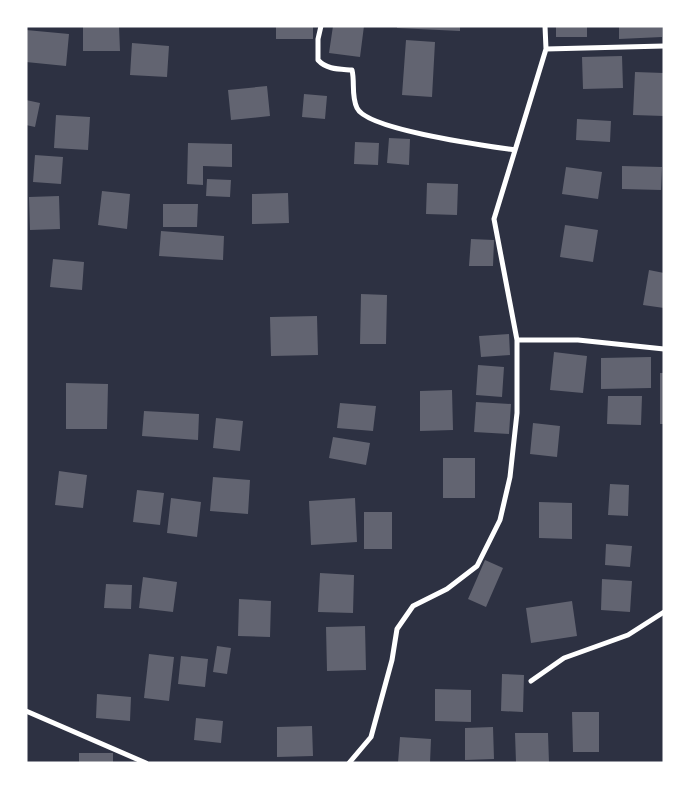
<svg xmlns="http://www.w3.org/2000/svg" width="690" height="789" viewBox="0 0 690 789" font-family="Roboto,sans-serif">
<rect width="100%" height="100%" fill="#2d3142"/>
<path fill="#626471" d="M83,26H119L120,51H83Z
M276,26H313V39H276Z
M333,26H364L360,57L329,53Z
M397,26H460V31L397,28Z
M556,26H587V37H556Z
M619,26H662V37L619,39Z
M26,30L69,34L66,66L26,62Z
M406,40L435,42L432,97L402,95Z
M132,43L169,46L167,77L130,75Z
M622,56L623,88L583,89L582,57Z
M635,72L664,73V116L633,115Z
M267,86L270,116L231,120L228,90Z
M304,94L327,96L325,119L302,117Z
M26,100L40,103L35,127L26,125Z
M56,115L90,117L88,150L54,148Z
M577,119L611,121L610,142L576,140Z
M389,138L410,139L409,165L387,163Z
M355,142L379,143L378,165L354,164Z
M188,143L232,144V167L203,166V185L187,184Z
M35,155L63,157L61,184L33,182Z
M622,166L662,167L661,190L622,189Z
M566,167L602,172L598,199L562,194Z
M207,179L231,180L230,197L206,196Z
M427,183L458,184L457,215L426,214Z
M102,191L130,194L127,229L98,225Z
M288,193L289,223L252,224V194Z
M59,196L60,229L30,230L29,197Z
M163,204H198L197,227H163Z
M565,225L598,230L593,262L560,257Z
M161,231L224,236L223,260L159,256Z
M471,239L494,240L493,266H469Z
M53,259L84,262L82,290L50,287Z
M649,270L664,273V308L643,305Z
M361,294L387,295L386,344H360Z
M317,316L318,355L271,356L270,317Z
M509,334L510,355L481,357L479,336Z
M554,352L587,356L583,393L550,390Z
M651,357V388L601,389V358Z
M478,365L504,367L502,397L476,395Z
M660,373H664V424H660Z
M66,383L108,384L107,429H66Z
M452,390L453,430L420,431V391Z
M608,396H642L641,425L607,424Z
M476,402L511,404L509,434L474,432Z
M340,403L376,406L373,431L337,428Z
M144,411L199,414L198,440L142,436Z
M216,418L243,421L240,451L213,448Z
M533,423L560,426L557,457L530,454Z
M333,437L370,443L366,465L329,458Z
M443,458H475V498H443Z
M59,471L87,475L83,508L55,505Z
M213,477L250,480L248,514L210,511Z
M610,484L629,485L628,516L608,515Z
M137,490L164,493L160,525L133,522Z
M171,498L201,502L197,537L167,533Z
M355,498L357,542L311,545L309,501Z
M539,502L572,503V539L539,538Z
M364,512H392V549H364Z
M606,544L632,546L630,567L605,565Z
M485,560L503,568L486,607L468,599Z
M320,573L354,575L353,613L318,612Z
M143,577L177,582L173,612L139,608Z
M602,579L632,581L630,612L601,610Z
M106,584L132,585L131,609L104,608Z
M239,599L271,601L270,637L238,636Z
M572,601L577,636L531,643L526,608Z
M365,626L366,670L327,671L326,627Z
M217,646L231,648L227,674L213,672Z
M149,654L174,657L169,701L144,698Z
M181,656L208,659L205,687L178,684Z
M502,674L524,675L523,712L501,711Z
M435,689L471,690V722L435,721Z
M97,694L131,697L130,721L96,718Z
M572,712H599V752H573Z
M196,718L223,721L221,743L194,740Z
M312,726L313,756L277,757V727Z
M493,727L494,759L465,760V728Z
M515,733H548L549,763H516Z
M400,737L431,739L430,763H398Z
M79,753H113V763H79Z"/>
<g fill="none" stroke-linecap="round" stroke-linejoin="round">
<path stroke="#fff" stroke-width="5" d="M321,26L318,39V60C327,70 340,69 352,70C355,82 351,96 357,108C367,130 488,146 515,150
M546,49L664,46
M517,340H578L664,349
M531,681L564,658L628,635L664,612
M26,711L146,763
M349,763L371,737L392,660L397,629L413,606L447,589L477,566L500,520L510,477L517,413V340L494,219L546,49L545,26"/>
</g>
<rect width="690" height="789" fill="none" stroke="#ffffff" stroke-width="55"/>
</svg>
